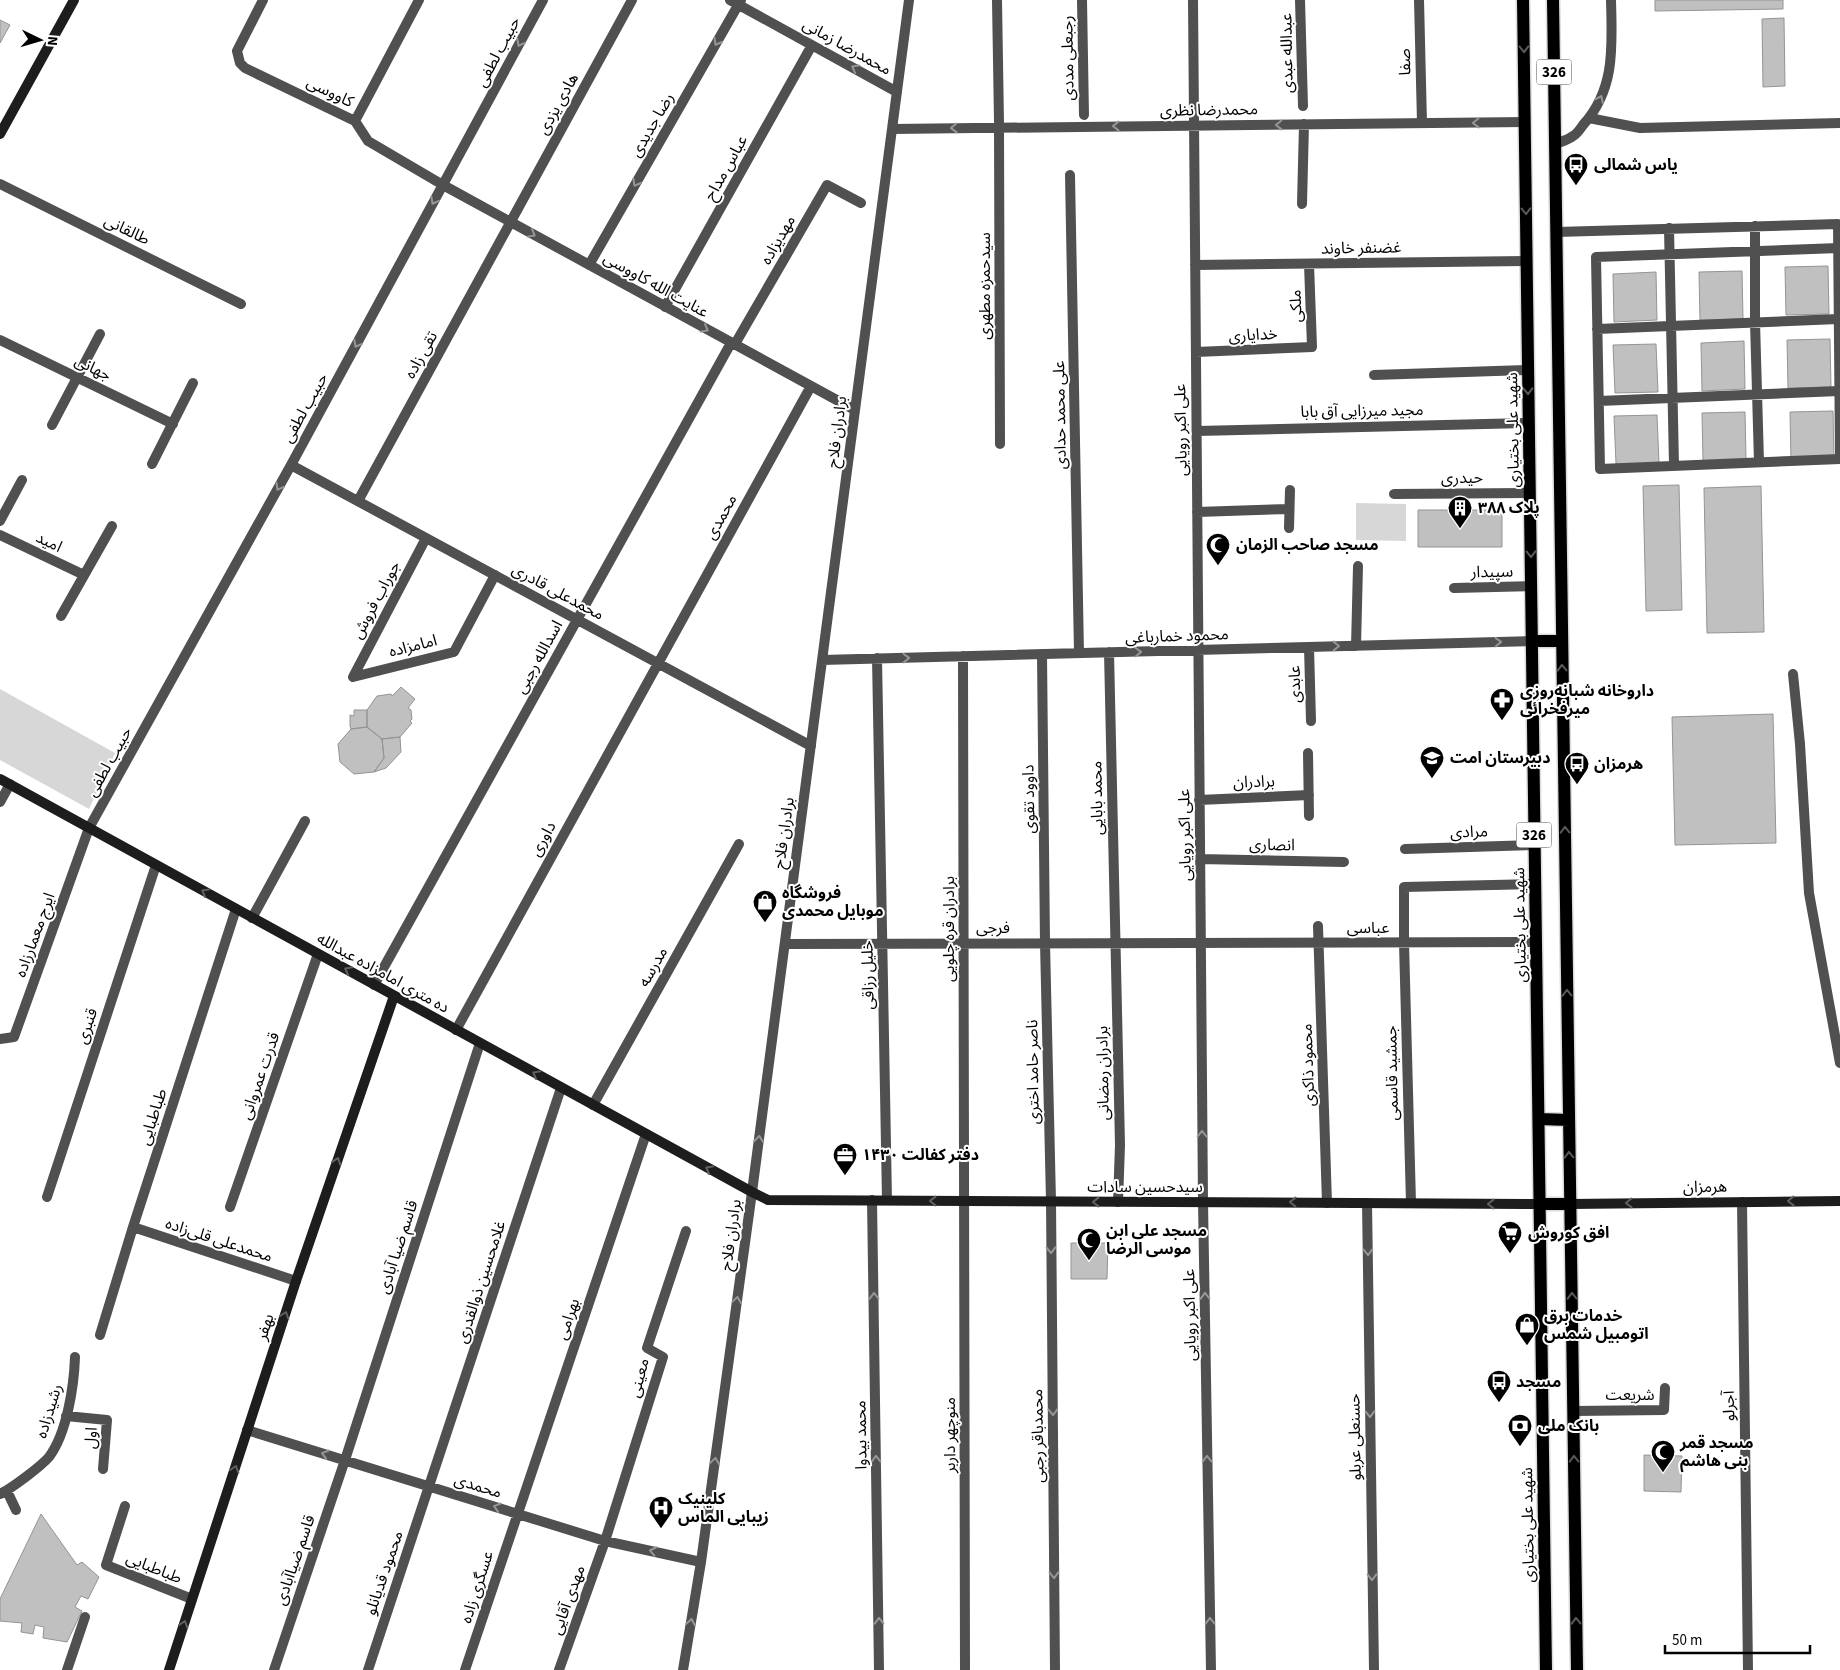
<svg xmlns="http://www.w3.org/2000/svg" width="1840" height="1670" viewBox="0 0 1840 1670" font-family="'Source Sans 3','Noto Sans Arabic',sans-serif">
<rect width="100%" height="100%" fill="#fff"/>
<path fill="#d7d7d7" d="M1356,503L1406,504V541L1356,540Z
M0,689L115,753L89,809L0,760Z"/>
<path fill="#c0c0c0" stroke="#949494" d="M1655,0H1783V9L1655,11Z
M1784,18L1785,86L1763,87L1762,19Z
M0,20L10,25L0,43Z
M1828,266L1829,314L1786,315L1785,267Z
M1742,271L1743,319L1700,320L1699,272Z
M1656,272L1657,320L1614,322L1613,274Z
M1830,339L1831,387L1788,388L1787,340Z
M1744,341L1745,389L1702,391L1701,343Z
M1656,344L1658,392L1615,393L1613,345Z
M1833,411L1834,459L1791,460L1790,412Z
M1745,412L1746,460L1703,461L1702,413Z
M1657,415L1659,463L1616,464L1614,416Z
M1679,485L1682,610L1646,611L1643,486Z
M1761,486L1764,632L1707,633L1704,488Z
M1418,510H1502V547H1418Z
M401,687L415,699L408,708L411,710L412,719L410,721L412,723L400,737L382,739L367,727V710L377,696L391,694L392,696Z
M354,710H367V727L351,729L350,726V715L354,716Z
M1773,714L1776,843L1675,845L1672,717Z
M367,727L382,739L384,758L374,772L354,774L340,762L338,744L351,729Z
M400,737L401,752L386,768L374,772L384,758L382,739Z
M1071,1243H1108L1107,1279H1071Z
M1644,1455L1682,1456L1681,1492L1644,1491Z
M41,1514L77,1565L82,1562L99,1577L88,1599L81,1596L75,1607L82,1611L67,1642L43,1638L44,1627L35,1625L33,1634L21,1632L22,1623L0,1621V1599Z"/>
<g fill="none" stroke-linecap="round" stroke-linejoin="round">
<defs>
<path id="primary" d="M1523,0L1546,1670
M1553,0L1577,1670
M1532,641H1562
M1539,1119L1569,1120
M1540,1204H1570"/>
</defs>
<use href="#primary" stroke="#dbdbdb" stroke-width="15"/>
<path stroke="#505050" stroke-width="10" d="M1589,118L1640,128L1840,123
M1555,144C1560,142 1568,140 1573,136C1577,134 1580,129 1583,125C1616,89 1612,45 1611,0
M1793,674L1800,744L1809,893L1840,1063
M1574,1411L1664,1410L1665,1388"/>
<path stroke="#505050" stroke-width="10" d="M263,0L237,51L240,63L245,68L355,121L368,141L443,185L855,410
M730,0L897,92
M997,0L999,122
M1082,0L1084,115
M1193,0L1203,1202L1211,1670
M1300,0L1303,106
M1419,0L1422,123
M355,121L419,0
M999,128L1000,444
M892,129L1525,122
M1070,175L1079,653
M0,184L241,304
M1302,204L1304,124
M1755,226V322L1759,462
M1669,228L1674,465
M1556,232L1838,224C1839,302 1839,380 1840,459L1600,469L1596,257L1839,248
M589,265L741,0
M1195,265L1527,261
M665,307L812,45
M1597,329L1838,319
M0,340L173,424
M735,344L827,185L861,203
M1196,352L1312,347L1309,264
M1374,375L1528,370
M1599,401L1839,391
M52,425L100,334
M1197,431L1529,423
M152,464L193,383
M291,465L811,746
M1394,494L1530,493
M358,501L632,0
M1197,512L1289,509
M0,521L22,480
M1289,528L1290,490
M0,535L84,575
M1454,588L1531,586
M61,616L112,526
M1356,646L1358,566
M1309,647L1311,721
M1109,652L1120,1145L1118,1202
M1042,654L1045,943L1051,1201L1055,1670
M963,656L965,1670
M877,658L887,1200
M822,660L1532,641
M353,677L454,652L495,575
M353,677L426,538
M1308,753L1309,816
M1199,800L1309,795
M0,802L10,784
M1405,849L1535,845
M1200,859L1344,862
M252,918L305,821
M1318,926L1327,1203
M785,944L1536,942
M374,985L731,343
M456,1030L811,386
M0,1039L14,1037L89,828L291,465L543,0
M593,1105L739,844
M47,1197L156,865
M872,1200L879,1670
M1742,1202L1748,1670
M1367,1203L1374,1670
M1411,1203L1404,943V887L1535,884
M230,1207L318,954
M133,1227L296,1281
M100,1335L133,1227L236,909
M66,1416L107,1420L103,1469
M247,1430L605,1541L701,1562
M7,1491L16,1510
M0,1494C8,1490 15,1485 23,1479C32,1472 41,1466 49,1457C67,1433 74,1386 75,1357
M125,1506L106,1565L192,1599
M67,1670L85,1617
M274,1670L345,1460L480,1043
M368,1670L561,1088
M465,1670L646,1134
M559,1670L605,1541L663,1357L647,1348L686,1231
M683,1670L701,1562L752,1192L909,0"/>
<path stroke="#1d1d1d" stroke-width="10" d="M0,134L74,0
M0,779L752,1192L768,1200L1540,1204
M1570,1204L1840,1201
M169,1670L296,1281L394,996"/>
<use href="#primary" stroke="#000" stroke-width="12"/>
</g>
<defs><path id="oneway-chevron" d="M-2-3.5L2.5 0L-2 3.5" fill="none" stroke-width="1.6" stroke-linecap="round" stroke-linejoin="round" transform="scale(1.25)"/></defs>
<g stroke="#969696">
<use href="#oneway-chevron" transform="translate(717 42) rotate(120)"/>
<use href="#oneway-chevron" transform="translate(520 43) rotate(118)"/>
<use href="#oneway-chevron" transform="translate(855 68) rotate(-151)"/>
<use href="#oneway-chevron" transform="translate(1600 99) rotate(-65)"/>
<use href="#oneway-chevron" transform="translate(1476 123) rotate(179)"/>
<use href="#oneway-chevron" transform="translate(1279 125) rotate(179)"/>
<use href="#oneway-chevron" transform="translate(1116 126) rotate(180)"/>
<use href="#oneway-chevron" transform="translate(954 128) rotate(179)"/>
<use href="#oneway-chevron" transform="translate(636 183) rotate(120)"/>
<use href="#oneway-chevron" transform="translate(434 201) rotate(119)"/>
<use href="#oneway-chevron" transform="translate(532 234) rotate(29)"/>
<use href="#oneway-chevron" transform="translate(705 329) rotate(29)"/>
<use href="#oneway-chevron" transform="translate(357 344) rotate(119)"/>
<use href="#oneway-chevron" transform="translate(279 487) rotate(119)"/>
<use href="#oneway-chevron" transform="translate(1498 642) rotate(-2)"/>
<use href="#oneway-chevron" transform="translate(1336 646) rotate(-1)"/>
<use href="#oneway-chevron" transform="translate(1138 652) rotate(-2)"/>
<use href="#oneway-chevron" transform="translate(906 658) rotate(-2)"/>
<use href="#oneway-chevron" transform="translate(1202 1134) rotate(-90)"/>
<use href="#oneway-chevron" transform="translate(759 1139) rotate(-83)"/>
<use href="#oneway-chevron" transform="translate(1051 1250) rotate(89)"/>
<use href="#oneway-chevron" transform="translate(1368 1252) rotate(89)"/>
<use href="#oneway-chevron" transform="translate(874 1296) rotate(-91)"/>
<use href="#oneway-chevron" transform="translate(1205 1296) rotate(-91)"/>
<use href="#oneway-chevron" transform="translate(737 1300) rotate(-82)"/>
<use href="#oneway-chevron" transform="translate(1053 1412) rotate(89)"/>
<use href="#oneway-chevron" transform="translate(1370 1414) rotate(89)"/>
<use href="#oneway-chevron" transform="translate(325 1454) rotate(-163)"/>
<use href="#oneway-chevron" transform="translate(876 1459) rotate(-91)"/>
<use href="#oneway-chevron" transform="translate(1207 1459) rotate(-91)"/>
<use href="#oneway-chevron" transform="translate(715 1461) rotate(-82)"/>
<use href="#oneway-chevron" transform="translate(497 1507) rotate(-163)"/>
<use href="#oneway-chevron" transform="translate(653 1551) rotate(-168)"/>
<use href="#oneway-chevron" transform="translate(1054 1575) rotate(89)"/>
<use href="#oneway-chevron" transform="translate(1372 1577) rotate(89)"/>
<use href="#oneway-chevron" transform="translate(879 1621) rotate(-91)"/>
<use href="#oneway-chevron" transform="translate(1210 1621) rotate(-91)"/>
<use href="#oneway-chevron" transform="translate(691 1622) rotate(-80)"/>
</g>
<g stroke="#595959">
<use href="#oneway-chevron" transform="translate(1524 49) rotate(89)"/>
<use href="#oneway-chevron" transform="translate(1526 211) rotate(89)"/>
<use href="#oneway-chevron" transform="translate(1528 391) rotate(89)"/>
<use href="#oneway-chevron" transform="translate(1531 554) rotate(89)"/>
<use href="#oneway-chevron" transform="translate(1562 668) rotate(-91)"/>
<use href="#oneway-chevron" transform="translate(1565 830) rotate(-91)"/>
<use href="#oneway-chevron" transform="translate(1567 993) rotate(-91)"/>
<use href="#oneway-chevron" transform="translate(1569 1155) rotate(-91)"/>
<use href="#oneway-chevron" transform="translate(1572 1296) rotate(-91)"/>
<use href="#oneway-chevron" transform="translate(1574 1459) rotate(-91)"/>
<use href="#oneway-chevron" transform="translate(1576 1621) rotate(-91)"/>
</g>
<g stroke="#616161">
<use href="#oneway-chevron" transform="translate(205 892) rotate(-151)"/>
<use href="#oneway-chevron" transform="translate(348 970) rotate(-151)"/>
<use href="#oneway-chevron" transform="translate(536 1074) rotate(-151)"/>
<use href="#oneway-chevron" transform="translate(337 1161) rotate(-71)"/>
<use href="#oneway-chevron" transform="translate(709 1169) rotate(-151)"/>
<use href="#oneway-chevron" transform="translate(933 1201) rotate(-180)"/>
<use href="#oneway-chevron" transform="translate(1791 1201) rotate(179)"/>
<use href="#oneway-chevron" transform="translate(1096 1202) rotate(-180)"/>
<use href="#oneway-chevron" transform="translate(1293 1202) rotate(-179)"/>
<use href="#oneway-chevron" transform="translate(1629 1203) rotate(179)"/>
<use href="#oneway-chevron" transform="translate(1491 1204) rotate(-180)"/>
<use href="#oneway-chevron" transform="translate(285 1315) rotate(-72)"/>
<use href="#oneway-chevron" transform="translate(235 1469) rotate(-72)"/>
<use href="#oneway-chevron" transform="translate(184 1624) rotate(-72)"/>
</g>
<defs>
<symbol id="bus-pin" viewBox="-11 -11 22 30"><path d="M0 17L-7.5 6A9.5 9.5 0 1 1 7.5 6Z" fill="#000" stroke="#fff"/><path d="M-5-6H5V4H4V6H2V4H-2V6H-4V4H-5ZM-3.5-4V0h7V-4ZM-3.5 1.2v1.5H-2V1.2ZM2 1.2v1.5H3.5V1.2Z" fill="#fff"/></symbol>
<symbol id="building-pin" viewBox="-11 -11 22 30"><path d="M0 17L-7.5 6A9.5 9.5 0 1 1 7.5 6Z" fill="#000" stroke="#fff"/><path d="M-4-6H4V6H1V3H-1V6H-4ZM-2.5-4.3h1.7v1.8h-1.7ZM.8-4.3h1.7v1.8H.8ZM-2.5-1h1.7V.8h-1.7ZM.8-1h1.7V.8H.8Z" fill="#fff"/></symbol>
<symbol id="mosque-pin" viewBox="-11 -11 22 30"><path d="M0 17L-7.5 6A9.5 9.5 0 1 1 7.5 6Z" fill="#000" stroke="#fff"/><path d="M3.5-4.9A6 6 0 1 0 3.5 4.9A5 5 0 1 1 3.5-4.9Z" fill="#fff"/></symbol>
<symbol id="pharmacy-pin" viewBox="-11 -11 22 30"><path d="M0 17L-7.5 6A9.5 9.5 0 1 1 7.5 6Z" fill="#000" stroke="#fff"/><path d="M-2-6h4v4h4v4h-4v4h-4v-4h-4v-4h4Z" fill="#fff"/></symbol>
<symbol id="school-pin" viewBox="-11 -11 22 30"><path d="M0 17L-7.5 6A9.5 9.5 0 1 1 7.5 6Z" fill="#000" stroke="#fff"/><path d="M0-5L7-2L0 1L-7-2ZM-4 1L0 2.5L4 1V4Q0 6-4 4Z" fill="#fff"/></symbol>
<symbol id="shop-pin" viewBox="-11 -11 22 30"><path d="M0 17L-7.5 6A9.5 9.5 0 1 1 7.5 6Z" fill="#000" stroke="#fff"/><path d="M-5-2.5h2.3a2.7 3.5 0 0 1 5.4 0H5L5.5 6h-11ZM-1.5-2.5h3a1.5 2.3 0 0 0-3 0Z" fill="#fff"/></symbol>
<symbol id="office-pin" viewBox="-11 -11 22 30"><path d="M0 17L-7.5 6A9.5 9.5 0 1 1 7.5 6Z" fill="#000" stroke="#fff"/><path d="M-6-3h4V-5.5h4V-3h4V5H-6ZM-1-4.5V-3h2v-1.5ZM-6 0V1H6V0Z" fill="#fff"/></symbol>
<symbol id="supermarket-pin" viewBox="-11 -11 22 30"><path d="M0 17L-7.5 6A9.5 9.5 0 1 1 7.5 6Z" fill="#000" stroke="#fff"/><path d="M-6-5.5h2.5l.6 2H6L4.5 2H-2.5L-4.4-4H-6ZM-1.5 3.2a1.3 1.3 0 1 0 .1 0ZM3 3.2a1.3 1.3 0 1 0 .1 0Z" fill="#fff"/></symbol>
<symbol id="bank-pin" viewBox="-11 -11 22 30"><path d="M0 17L-7.5 6A9.5 9.5 0 1 1 7.5 6Z" fill="#000" stroke="#fff"/><path d="M-6-4H6V4H-6ZM0-2.3a2.3 2.3 0 1 0 0 4.6a2.3 2.3 0 1 0 0-4.6Z" fill="#fff"/></symbol>
<symbol id="hospital-pin" viewBox="-11 -11 22 30"><path d="M0 17L-7.5 6A9.5 9.5 0 1 1 7.5 6Z" fill="#000" stroke="#fff"/><path d="M-5-5h3v3.5h4V-5h3V5h-3V1.5h-4V5h-3Z" fill="#fff"/></symbol>
</defs>
<g fill-rule="evenodd">
<use href="#bus-pin" x="1562" y="151" width="28" height="38"/>
<use href="#building-pin" x="1446" y="494" width="28" height="38"/>
<use href="#mosque-pin" x="1204" y="531" width="28" height="38"/>
<use href="#pharmacy-pin" x="1488" y="686" width="28" height="38"/>
<use href="#school-pin" x="1418" y="744" width="28" height="38"/>
<use href="#bus-pin" x="1563" y="750" width="28" height="38"/>
<use href="#shop-pin" x="751" y="888" width="28" height="38"/>
<use href="#office-pin" x="831" y="1141" width="28" height="38"/>
<use href="#supermarket-pin" x="1496" y="1219" width="28" height="38"/>
<use href="#mosque-pin" x="1075" y="1226" width="28" height="38"/>
<use href="#shop-pin" x="1513" y="1311" width="28" height="38"/>
<use href="#bus-pin" x="1485" y="1368" width="28" height="38"/>
<use href="#bank-pin" x="1506" y="1412" width="28" height="38"/>
<use href="#mosque-pin" x="1649" y="1438" width="28" height="38"/>
<use href="#hospital-pin" x="647" y="1494" width="28" height="38"/>
</g>
<g text-anchor="middle" dominant-baseline="central" stroke-width="4" stroke-linejoin="round" paint-order="stroke">
<g fill="#fff" stroke="#4c4c4c" stroke-width="1">
<rect x="1536.5" y="59.5" width="35" height="25" rx="4"/>
<rect x="1516.5" y="822.5" width="35" height="25" rx="4"/>
</g>
<g font-size="15" font-weight="bold" fill="#000">
<text x="1554" y="72">326</text>
<text x="1534" y="835">326</text>
</g>
<g font-size="16" fill="#000" stroke="#fff">
<text transform="translate(847 47) rotate(29)">محمدرضا زمانی</text>
<text transform="translate(498 52) rotate(-62)">حبیب لطفی</text>
<text transform="translate(1287 53) rotate(-91)">عبدالله عبدی</text>
<text transform="translate(1068 58) rotate(-91)">رجبعلی مددی</text>
<text transform="translate(1405 62) rotate(-91)">صفا</text>
<text transform="translate(330 92) rotate(26)">کاووسی</text>
<text transform="translate(558 104) rotate(-61)">هادی یزدی</text>
<text transform="translate(1209 110) rotate(-1)">محمدرضا نظری</text>
<text transform="translate(652 125) rotate(-60)">رضا جدیدی</text>
<text transform="translate(726 168) rotate(-61)">عباس مداح</text>
<text transform="translate(127 230) rotate(26)">طالقانی</text>
<text transform="translate(778 240) rotate(-60)">مهدیزاده</text>
<text transform="translate(1361 248) rotate(-1)">غضنفر خاوند</text>
<text transform="translate(656 285) rotate(29)">عنایت‌ الله کاووسی</text>
<text transform="translate(985 286) rotate(-90)">سیدحمزه مطهری</text>
<text transform="translate(1296 306) rotate(-92)">ملکی</text>
<text transform="translate(1253 335) rotate(-3)">خدایاری</text>
<text transform="translate(421 355) rotate(-61)">تقی زاده</text>
<text transform="translate(93 368) rotate(26)">جهانی</text>
<text transform="translate(305 408) rotate(-61)">حبیب لطفی</text>
<text transform="translate(1362 411) rotate(-1)">مجید میرزایی آق بابا</text>
<text transform="translate(1060 415) rotate(-91)">علی محمد حدادی</text>
<text transform="translate(1181 430) rotate(-91)">علی اکبر رویایی</text>
<text transform="translate(1513 430) rotate(-91)">شهید علی بختیاری</text>
<text transform="translate(837 432) rotate(-83)">برادران فلاح</text>
<text transform="translate(1462 478) rotate(-1)">حیدری</text>
<text transform="translate(721 517) rotate(-61)">محمدی</text>
<text transform="translate(49 542) rotate(26)">امید</text>
<text transform="translate(1492 572) rotate(-1)">سپیدار</text>
<text transform="translate(558 592) rotate(28)">محمدعلی قادری</text>
<text transform="translate(376 600) rotate(-62)">جوراب فروش</text>
<text transform="translate(1177 636) rotate(-2)">محمود خمارباغی</text>
<text transform="translate(413 646) rotate(-14)">امامزاده</text>
<text transform="translate(539 657) rotate(-61)">اسدالله رجبی</text>
<text transform="translate(1295 684) rotate(-91)">عابدی</text>
<text transform="translate(109 762) rotate(-61)">حبیب لطفی</text>
<text transform="translate(1254 782) rotate(-2)">برادران</text>
<text transform="translate(1097 798) rotate(-91)">محمد بابایی</text>
<text transform="translate(1029 799) rotate(-91)">داوود تقوی</text>
<text transform="translate(1469 832) rotate(-2)">مرادی</text>
<text transform="translate(784 833) rotate(-82)">برادران فلاح</text>
<text transform="translate(1185 835) rotate(-91)">علی اکبر رویایی</text>
<text transform="translate(543 839) rotate(-61)">داوری</text>
<text transform="translate(1272 845) rotate(1)">انصاری</text>
<text transform="translate(1520 925) rotate(-91)">شهید علی بختیاری</text>
<text x="993" y="928">فرجی</text>
<text x="1368" y="928">عباسی</text>
<text transform="translate(949 929) rotate(-90)">برادران قره چلویی</text>
<text transform="translate(35 935) rotate(-70)">ایرج معمارزاده</text>
<text transform="translate(653 967) rotate(-61)">مدرسه</text>
<text transform="translate(383 973) rotate(29)">ده متری امامزاده عبدالله</text>
<text transform="translate(868 975) rotate(-91)">خلیل رزاقی</text>
<text transform="translate(87 1026) rotate(-72)">قنبری</text>
<text transform="translate(1308 1065) rotate(-92)">محمود ذاکری</text>
<text transform="translate(1033 1072) rotate(-91)">ناصر حامد اختری</text>
<text transform="translate(1103 1073) rotate(-91)">برادران رمضانی</text>
<text transform="translate(1392 1073) rotate(-91)">جمشید قاسمی</text>
<text transform="translate(260 1076) rotate(-71)">قدرت عمروانی</text>
<text transform="translate(153 1117) rotate(-72)">طباطبایی</text>
<text x="1145" y="1187">سیدحسین سادات</text>
<text transform="translate(1705 1187) rotate(-1)">هرمزان</text>
<text transform="translate(731 1235) rotate(-82)">برادران فلاح</text>
<text transform="translate(219 1240) rotate(18)">محمدعلی قلی‌زاده</text>
<text transform="translate(398 1247) rotate(-72)">قاسم ضیا آبادی</text>
<text transform="translate(481 1282) rotate(-72)">غلامحسین ذوالقدری</text>
<text transform="translate(1190 1315) rotate(-91)">علی اکبر رویایی</text>
<text transform="translate(568 1319) rotate(-71)">بهرامی</text>
<text transform="translate(265 1327) rotate(-72)">بهفر</text>
<text transform="translate(639 1378) rotate(-75)">معینی</text>
<text x="1630" y="1395">شریعت</text>
<text transform="translate(1729 1406) rotate(-91)">آجرلو</text>
<text transform="translate(49 1411) rotate(-73)">رشیدزاده</text>
<text transform="translate(861 1435) rotate(-91)">محمد بیدوا</text>
<text transform="translate(950 1435) rotate(-90)">منوچهر داربر</text>
<text transform="translate(1038 1436) rotate(-91)">محمدباقر رجبی</text>
<text transform="translate(1355 1437) rotate(-91)">حسنعلی عربلو</text>
<text transform="translate(91 1438) rotate(-86)">اول</text>
<text transform="translate(478 1486) rotate(17)">محمدی</text>
<text transform="translate(1528 1525) rotate(-91)">شهید علی بختیاری</text>
<text transform="translate(295 1560) rotate(-71)">قاسم ضیاآبادی</text>
<text transform="translate(154 1568) rotate(22)">طباطبایی</text>
<text transform="translate(384 1573) rotate(-71)">محمود قدیانلو</text>
<text transform="translate(477 1587) rotate(-72)">عسگری زاده</text>
<text transform="translate(568 1600) rotate(-70)">مهدی آقایی</text>
</g>
<g font-size="16" font-weight="bold" fill="#000" stroke="#fff" text-anchor="start">
<text x="1594" y="165">یاس شمالی</text>
<text x="1478" y="508">پلاک ۳۸۸</text>
<text x="1236" y="545">مسجد صاحب الزمان</text>
<text x="1520" y="691">داروخانه شبانه‌روزی<tspan x="1520" dy="18">میرفخرائی</tspan></text>
<text x="1450" y="758">دبیرستان امت</text>
<text x="1594" y="764">هرمزان</text>
<text x="782" y="893">فروشگاه<tspan x="782" dy="18">موبایل محمدی</tspan></text>
<text x="862" y="1155">دفتر کفالت ۱۴۳۰</text>
<text x="1106" y="1231">مسجد علی ابن<tspan x="1106" dy="18">موسی الرضا</tspan></text>
<text x="1528" y="1233">افق کوروش</text>
<text x="1544" y="1316">خدمات برق<tspan x="1544" dy="18">اتومبیل شمس</tspan></text>
<text x="1516" y="1382">مسجد</text>
<text x="1538" y="1426">بانک ملی</text>
<text x="1680" y="1443">مسجد قمر<tspan x="1680" dy="18">بنی هاشم</tspan></text>
<text x="678" y="1499">کلینیک<tspan x="678" dy="18">زیبایی الماس</tspan></text>
</g>
</g>
<g transform="translate(40 40) rotate(95)" stroke="#ffffff" stroke-width="4" paint-order="stroke">
<path d="M0-4L9 19L0 12L-9 19Z" fill="#000000"/>
<text y="-8" font-size="14" font-weight="bold" text-anchor="middle" fill="#000000">N</text>
</g>
<path d="M1665 1645v8h145v-8" fill="none" stroke="#000000" stroke-width="2.5"/>
<text x="1672" y="1645" font-size="15" fill="#000000" stroke="#ffffff" stroke-width="4" paint-order="stroke">50 m</text>
</svg>
